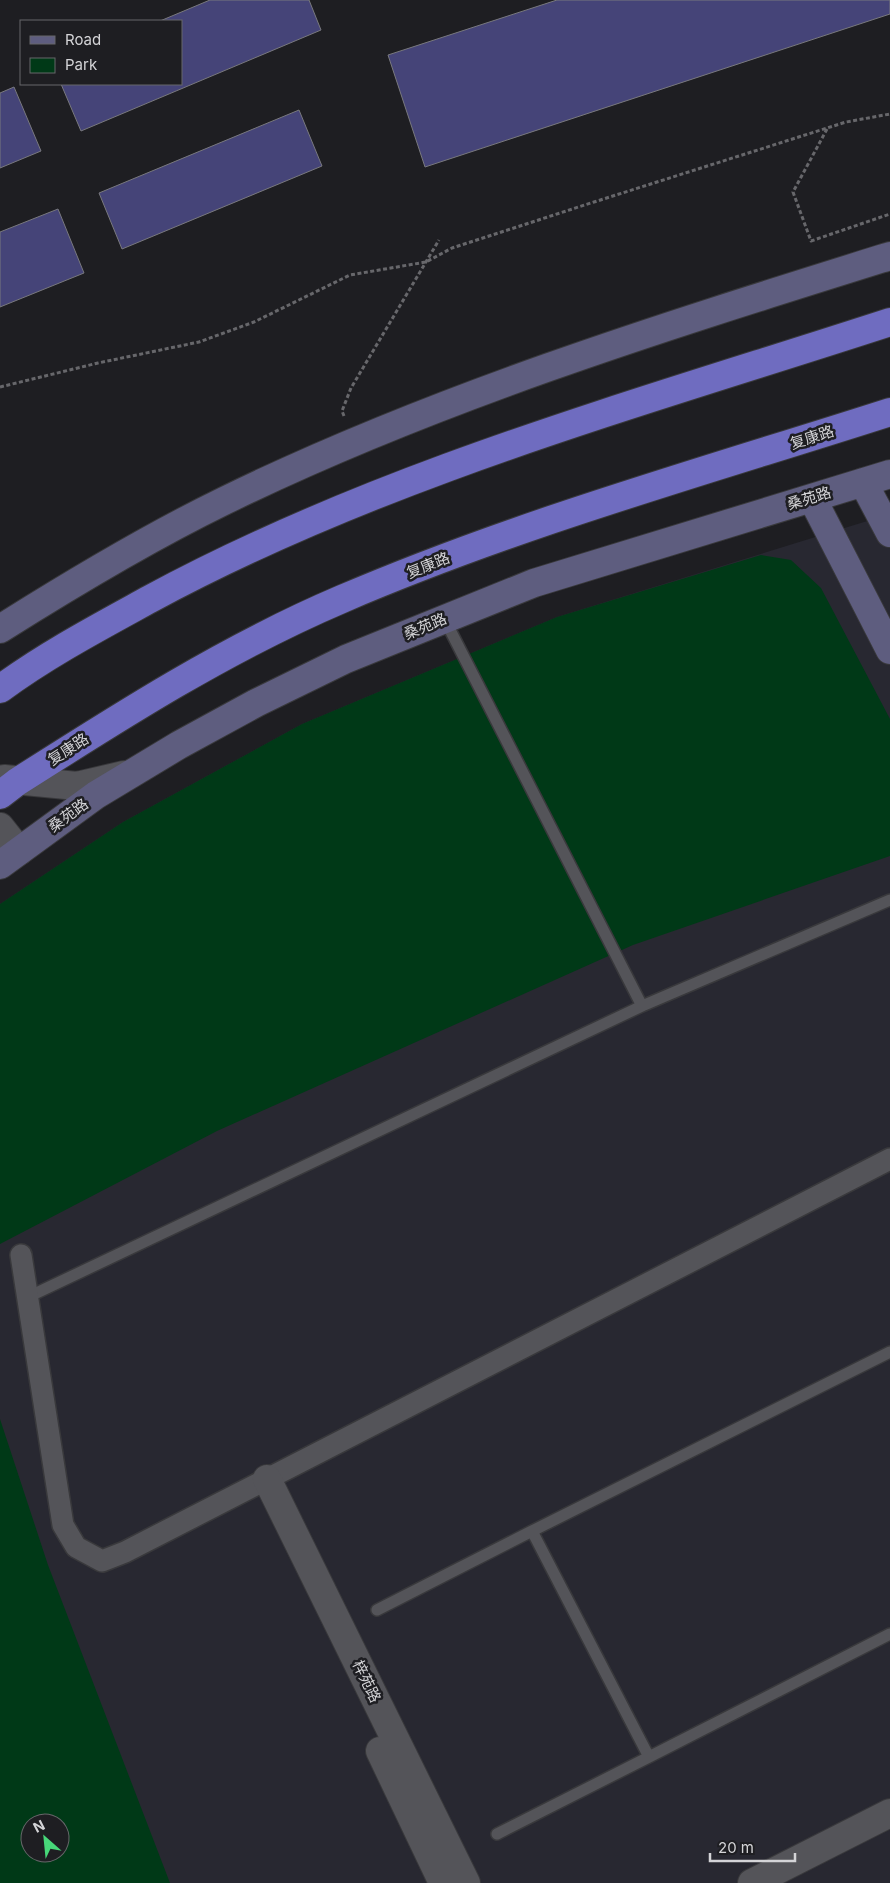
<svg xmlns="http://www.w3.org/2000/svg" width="890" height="1883" viewBox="0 0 890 1883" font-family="Inter,'Noto Sans SC',sans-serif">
<rect width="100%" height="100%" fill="#1e1e22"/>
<path fill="#282831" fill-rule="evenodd" d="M890,514V1883H0V904L123,822L302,724L557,617ZM30,1823H60V1853H30Z"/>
<path fill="#003917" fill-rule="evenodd" d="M761,555L791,560L821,588L890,719V856L633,945L217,1131L0,1244V904L123,822L302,724L557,617Z
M0,1419L48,1565L170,1883H0ZM30,1823H60V1853H30Z"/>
<path fill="#454478" stroke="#79797e" d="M210,0H309L321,30L81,131L61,84H181V21H160Z
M557,0H890V14L425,167L388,55Z
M14,87L41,151L0,168V93Z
M299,110L322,166L122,249L99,193Z
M58,209L84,273L0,307V232Z"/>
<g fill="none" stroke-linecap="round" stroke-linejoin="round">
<defs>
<path id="service" d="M445,620L642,1006
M28,1297L642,1006L890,900
M890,1352L532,1531L649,1757L890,1634
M377,1610L532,1531
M497,1834L649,1757"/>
<path id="minor" d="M21,1255L63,1525L76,1547L102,1561L125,1552L890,1159"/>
<path id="tertiary" d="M4,779L77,786L124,775
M0,827L19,851
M267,1479L466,1883
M380,1751L443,1883
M752,1883L890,1813"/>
<path id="secondary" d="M863,482L890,533
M812,498L890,650
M0,629C73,583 146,539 224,501C434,398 666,326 890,256
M0,865L96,795L179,745L256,703L346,659L534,583L890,474"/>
<path id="trunk" d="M0,689C46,655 99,627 150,599C381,474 641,403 890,322
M0,795L17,782C122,715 227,648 342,599C519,523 706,471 890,412"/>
</defs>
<use href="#service" stroke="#39393c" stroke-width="14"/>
<use href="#minor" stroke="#39393c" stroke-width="24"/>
<use href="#tertiary" stroke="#39393c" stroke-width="30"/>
<use href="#secondary" stroke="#39393c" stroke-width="30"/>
<use href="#trunk" stroke="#39393c" stroke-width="30"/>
<path stroke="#67676b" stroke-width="3" stroke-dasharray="4 2.5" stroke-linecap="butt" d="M827,129L793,192L811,241L890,214
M0,387L98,363L199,342L254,322L350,275L426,262L452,248L594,202L846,122L890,114
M344,416L342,411L351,388L439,240"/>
<use href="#service" stroke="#545459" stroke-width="11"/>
<use href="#minor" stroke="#545459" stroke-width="21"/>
<use href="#tertiary" stroke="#545459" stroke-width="28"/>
<use href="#secondary" stroke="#5e5d7f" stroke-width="28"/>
<use href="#trunk" stroke="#6f6cc0" stroke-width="28"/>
</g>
<g text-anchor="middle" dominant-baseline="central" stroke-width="5" stroke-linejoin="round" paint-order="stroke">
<g font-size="15" fill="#d4d4d7" stroke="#1e1e22">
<text transform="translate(812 437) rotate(-18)">复康路</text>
<text transform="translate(809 498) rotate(-17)">桑苑路</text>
<text transform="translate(428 565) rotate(-22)">复康路</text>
<text transform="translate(425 626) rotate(-23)">桑苑路</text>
<text transform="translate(68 749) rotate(-33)">复康路</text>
<text transform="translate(68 815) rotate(-36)">桑苑路</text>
<text transform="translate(367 1681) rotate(64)">梓苑路</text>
</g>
</g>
<rect x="20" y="20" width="162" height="65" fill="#1e1e22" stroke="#67676a"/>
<rect x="30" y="36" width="25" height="8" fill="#5e5d7f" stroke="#67676a"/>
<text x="65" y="45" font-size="15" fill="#d4d4d7">Road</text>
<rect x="30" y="58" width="25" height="15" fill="#003917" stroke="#67676a"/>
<text x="65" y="70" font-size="15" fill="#d4d4d7">Park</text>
<g transform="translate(45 1838) rotate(333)"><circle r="24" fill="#1e1e22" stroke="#67676a"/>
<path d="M0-4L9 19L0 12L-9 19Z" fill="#47d779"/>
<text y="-8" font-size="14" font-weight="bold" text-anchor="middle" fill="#d4d4d7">N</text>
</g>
<path d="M710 1853v8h85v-8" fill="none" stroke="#d4d4d7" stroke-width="2.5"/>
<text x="718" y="1853" font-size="15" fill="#d4d4d7" stroke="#1e1e22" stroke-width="4" paint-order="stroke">20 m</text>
</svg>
